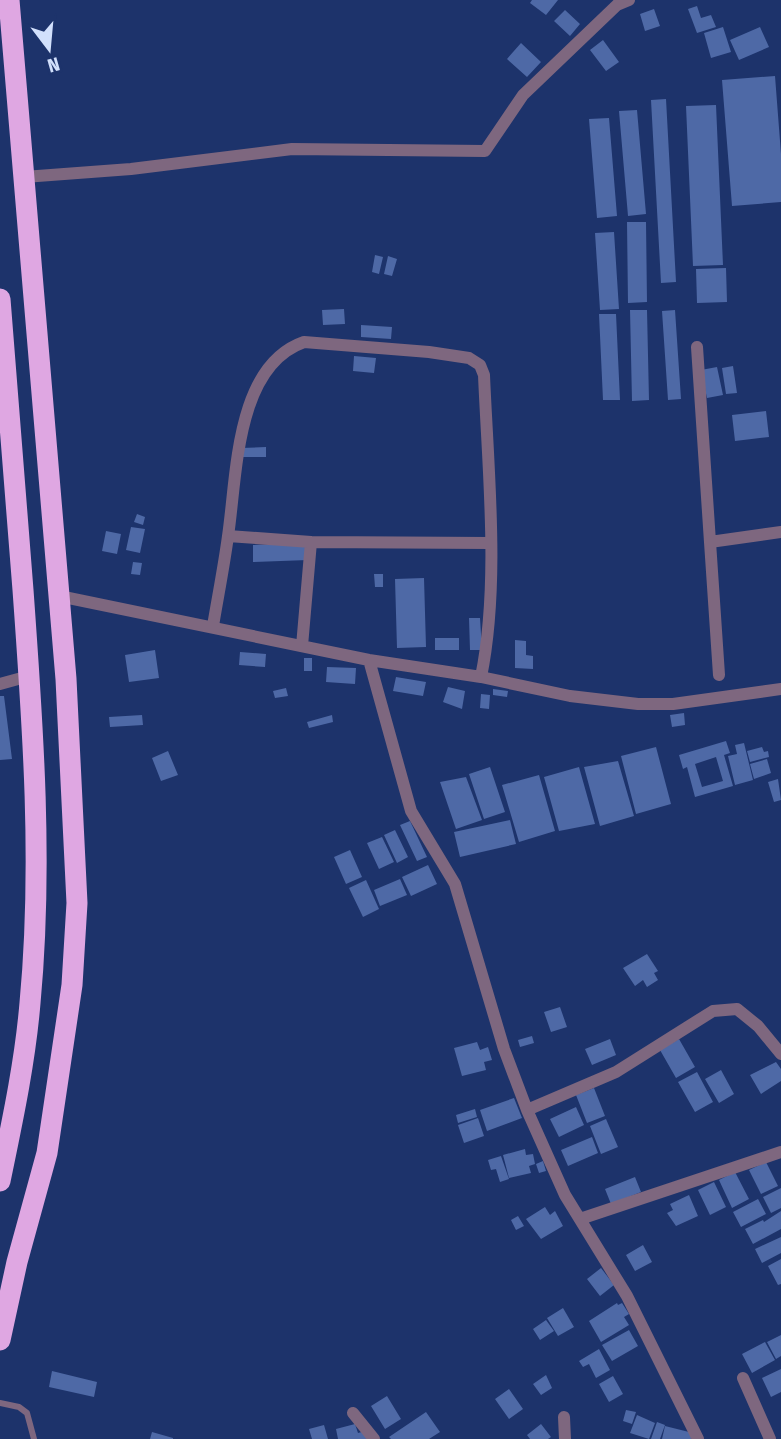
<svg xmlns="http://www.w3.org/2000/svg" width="781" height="1439" viewBox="0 0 781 1439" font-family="'Fira Sans Condensed',sans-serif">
<rect width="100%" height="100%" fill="#1d336b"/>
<path fill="#4e69a6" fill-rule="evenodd" d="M532,0H558L546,15L530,3Z
M697,6L701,18L711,15L716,27L697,33L688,9Z
M654,9L660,26L645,31L640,14Z
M565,10L580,24L570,36L554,21Z
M723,27L731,52L711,58L704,33Z
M760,27L769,47L739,60L730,40Z
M603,40L619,62L606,71L590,50Z
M521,43L541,62L527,77L507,59Z
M775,76L781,154V202L732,206L722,80Z
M666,99L676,282L661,283L651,100Z
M716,105L723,265L693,266L686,106Z
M637,110L646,214L628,216L619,111Z
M609,118L617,216L597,218L589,119Z
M627,222H646L647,302L628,303Z
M614,232L619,309L600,310L595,233Z
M375,255L383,257L379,274L372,272Z
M388,256L397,259L392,276L384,274Z
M726,268L727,302L697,303L696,269Z
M344,309L345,324L323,325L322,310Z
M630,310H647L649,400L632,401Z
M675,310L681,399L668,400L662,311Z
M599,314H616L620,400H603Z
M361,325L392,327L391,339L361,337Z
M354,356L376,358L374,373L353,371Z
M733,366L737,393L726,394L722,368Z
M717,367L723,395L707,398L701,370Z
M766,411L769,437L735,441L732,415Z
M266,447V457H241V448Z
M137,514L145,517L143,525L134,522Z
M131,527L145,529L140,553L126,550Z
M106,531L121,534L117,554L102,551Z
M307,543L308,560L253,562V545Z
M133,562L142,563L140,575L131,574Z
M374,574H383V587H375Z
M424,578L426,647L397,648L395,579Z
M469,618H480L482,650H470Z
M435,638H459V650H435Z
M515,640L526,641V655L533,656V669L515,668Z
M155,650L159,678L129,682L125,655Z
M240,652L266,654L265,667L239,665Z
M304,658H312V671H304Z
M327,667L356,668L355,684L326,682Z
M396,677L426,682L423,696L393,691Z
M448,687L465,691L462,709L443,702Z
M286,688L288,696L275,698L273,691Z
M493,689L508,691L507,697L493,695Z
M481,694L490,695L489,709L480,708Z
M0,696H4L12,759L0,760Z
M684,713L685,725L672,727L670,715Z
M142,715L143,725L110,727L109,717Z
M332,715L333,722L309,728L307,722Z
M726,741L730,753L724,755L733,786L695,797L687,767L683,769L679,755ZM716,757L723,781L702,787L695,764Z
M744,743L753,780L735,785L728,756L737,754L735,745Z
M656,747L671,804L636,814L621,756Z
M762,747L764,752L768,751L769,757L750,762L747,751Z
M168,751L178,775L161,781L152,758Z
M767,759L771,773L754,779L750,764Z
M618,761L634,816L600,826L584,767Z
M490,767L505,812L484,819L469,774Z
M579,767L595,824L559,831L544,777Z
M539,775L555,831L519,842L502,785Z
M466,777L482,820L456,829L440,782Z
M778,779L781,800L774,802L768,782Z
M510,820L516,844L460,857L454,832Z
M410,821L427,857L417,861L400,825Z
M395,830L408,857L397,863L384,835Z
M382,837L394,862L379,869L367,843Z
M350,850L362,877L346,884L334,857Z
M428,865L437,884L411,896L402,877Z
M400,879L407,895L380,906L374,890Z
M366,880L379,909L363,917L349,888Z
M647,954L658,971L654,973L658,980L647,987L643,980L635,986L623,968Z
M560,1007L567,1027L551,1032L544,1012Z
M532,1036L534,1043L520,1047L518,1040Z
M610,1039L616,1055L592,1065L585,1049Z
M679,1039L695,1067L676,1078L660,1050Z
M477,1042L480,1050L488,1047L492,1060L484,1062L486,1070L462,1076L454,1048Z
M776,1062L781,1069V1081L761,1094L750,1075Z
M721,1070L734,1094L719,1103L705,1079Z
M697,1072L713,1102L695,1112L678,1082Z
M594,1088L605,1116L587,1123L576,1095Z
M514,1098L522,1118L487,1131L480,1110Z
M576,1107L584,1125L559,1137L550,1119Z
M475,1109L477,1117L458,1123L456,1115Z
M478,1118L484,1136L464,1143L458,1125Z
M606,1119L618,1147L601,1154L590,1126Z
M592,1137L598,1153L568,1166L561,1150Z
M525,1149L526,1155L533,1154L535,1164L529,1166L531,1173L509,1178L503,1155Z
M501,1156L509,1179L500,1182L496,1169L491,1170L488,1160Z
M543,1161L546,1171L539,1173L536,1164Z
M766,1162L778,1186L761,1194L749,1170Z
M735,1172L749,1199L732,1208L719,1180Z
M635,1177L641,1192L611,1204L605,1189Z
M714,1182L726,1207L710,1215L698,1190Z
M781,1188V1208L771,1213L763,1197Z
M689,1195L698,1216L676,1226L667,1213L673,1210L670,1204Z
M758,1199L766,1214L741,1227L733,1212Z
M545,1207L550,1215L555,1211L563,1226L541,1239L526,1219Z
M781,1211V1229L753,1244L745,1229L763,1220L764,1222Z
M518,1216L524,1226L516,1230L511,1220Z
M781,1237V1253L762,1263L755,1249Z
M643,1245L652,1262L635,1271L626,1255Z
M781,1259V1284L778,1285L768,1266Z
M601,1268L614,1285L600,1296L587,1279Z
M617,1303L618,1305L622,1303L629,1314L624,1317L629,1325L601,1342L589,1321Z
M563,1308L574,1327L558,1336L547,1318Z
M546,1320L554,1331L540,1340L533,1329Z
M629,1330L638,1346L612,1361L602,1345Z
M781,1335V1356L776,1359L767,1342Z
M765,1342L775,1360L752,1373L742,1354Z
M599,1349L610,1370L596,1378L589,1364L583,1367L579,1361Z
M781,1369V1392L771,1397L762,1378Z
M52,1371L97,1382L94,1397L49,1387Z
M546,1375L552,1388L541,1395L533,1384Z
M613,1376L623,1394L609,1402L599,1384Z
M509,1389L523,1409L509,1419L495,1399Z
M387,1396L401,1419L385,1429L371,1406Z
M626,1410L636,1412L632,1424L623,1421Z
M426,1412L440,1432L429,1439H391L389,1437Z
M637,1415L655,1423L649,1439L630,1433Z
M657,1422L665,1425L660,1439H651Z
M355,1424L358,1433L365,1431L367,1439H338L336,1429Z
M541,1424L551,1437L548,1439H530L527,1435Z
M324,1425L328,1439H312L309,1429Z
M665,1426L693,1433L691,1439H662Z
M152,1432L173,1438V1439H150Z"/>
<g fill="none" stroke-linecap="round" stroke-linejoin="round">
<path stroke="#7e677f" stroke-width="6" d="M0,1403L19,1407L27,1413L34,1439"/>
<path stroke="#7e677f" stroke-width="12" d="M24,177L131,169L292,149L485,151L523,95L617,5L629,0
M697,347L710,542
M228,536L311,542L490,543
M59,596L369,660L481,677L570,696L638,704H673L781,689
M213,626C218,596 224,566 228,536C237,476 235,366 304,342L429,352L469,358L480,365L484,375C488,471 500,584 481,677
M302,646L311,542
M369,660L411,811L455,884L504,1049L527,1110L565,1195L627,1296L698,1439
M719,675L710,542L781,532
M0,684L29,676
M527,1110L616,1072L713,1011L737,1009L758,1026L781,1054
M580,1219L781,1152
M743,1378L770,1439
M353,1413L374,1439
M564,1417L565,1439"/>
<path stroke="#dfa7e2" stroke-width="21" d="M0,299C8,396 15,493 23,590C33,727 43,866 30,1003C25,1063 12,1123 0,1181
M0,1340L17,1262L47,1153L72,985L77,903L66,679L9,0"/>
</g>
<g transform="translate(49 49) rotate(164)" stroke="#1d336b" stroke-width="5" paint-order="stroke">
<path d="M0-5L12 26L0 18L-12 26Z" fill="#d2e0fc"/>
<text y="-10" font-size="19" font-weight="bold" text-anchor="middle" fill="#d2e0fc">N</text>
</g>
</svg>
